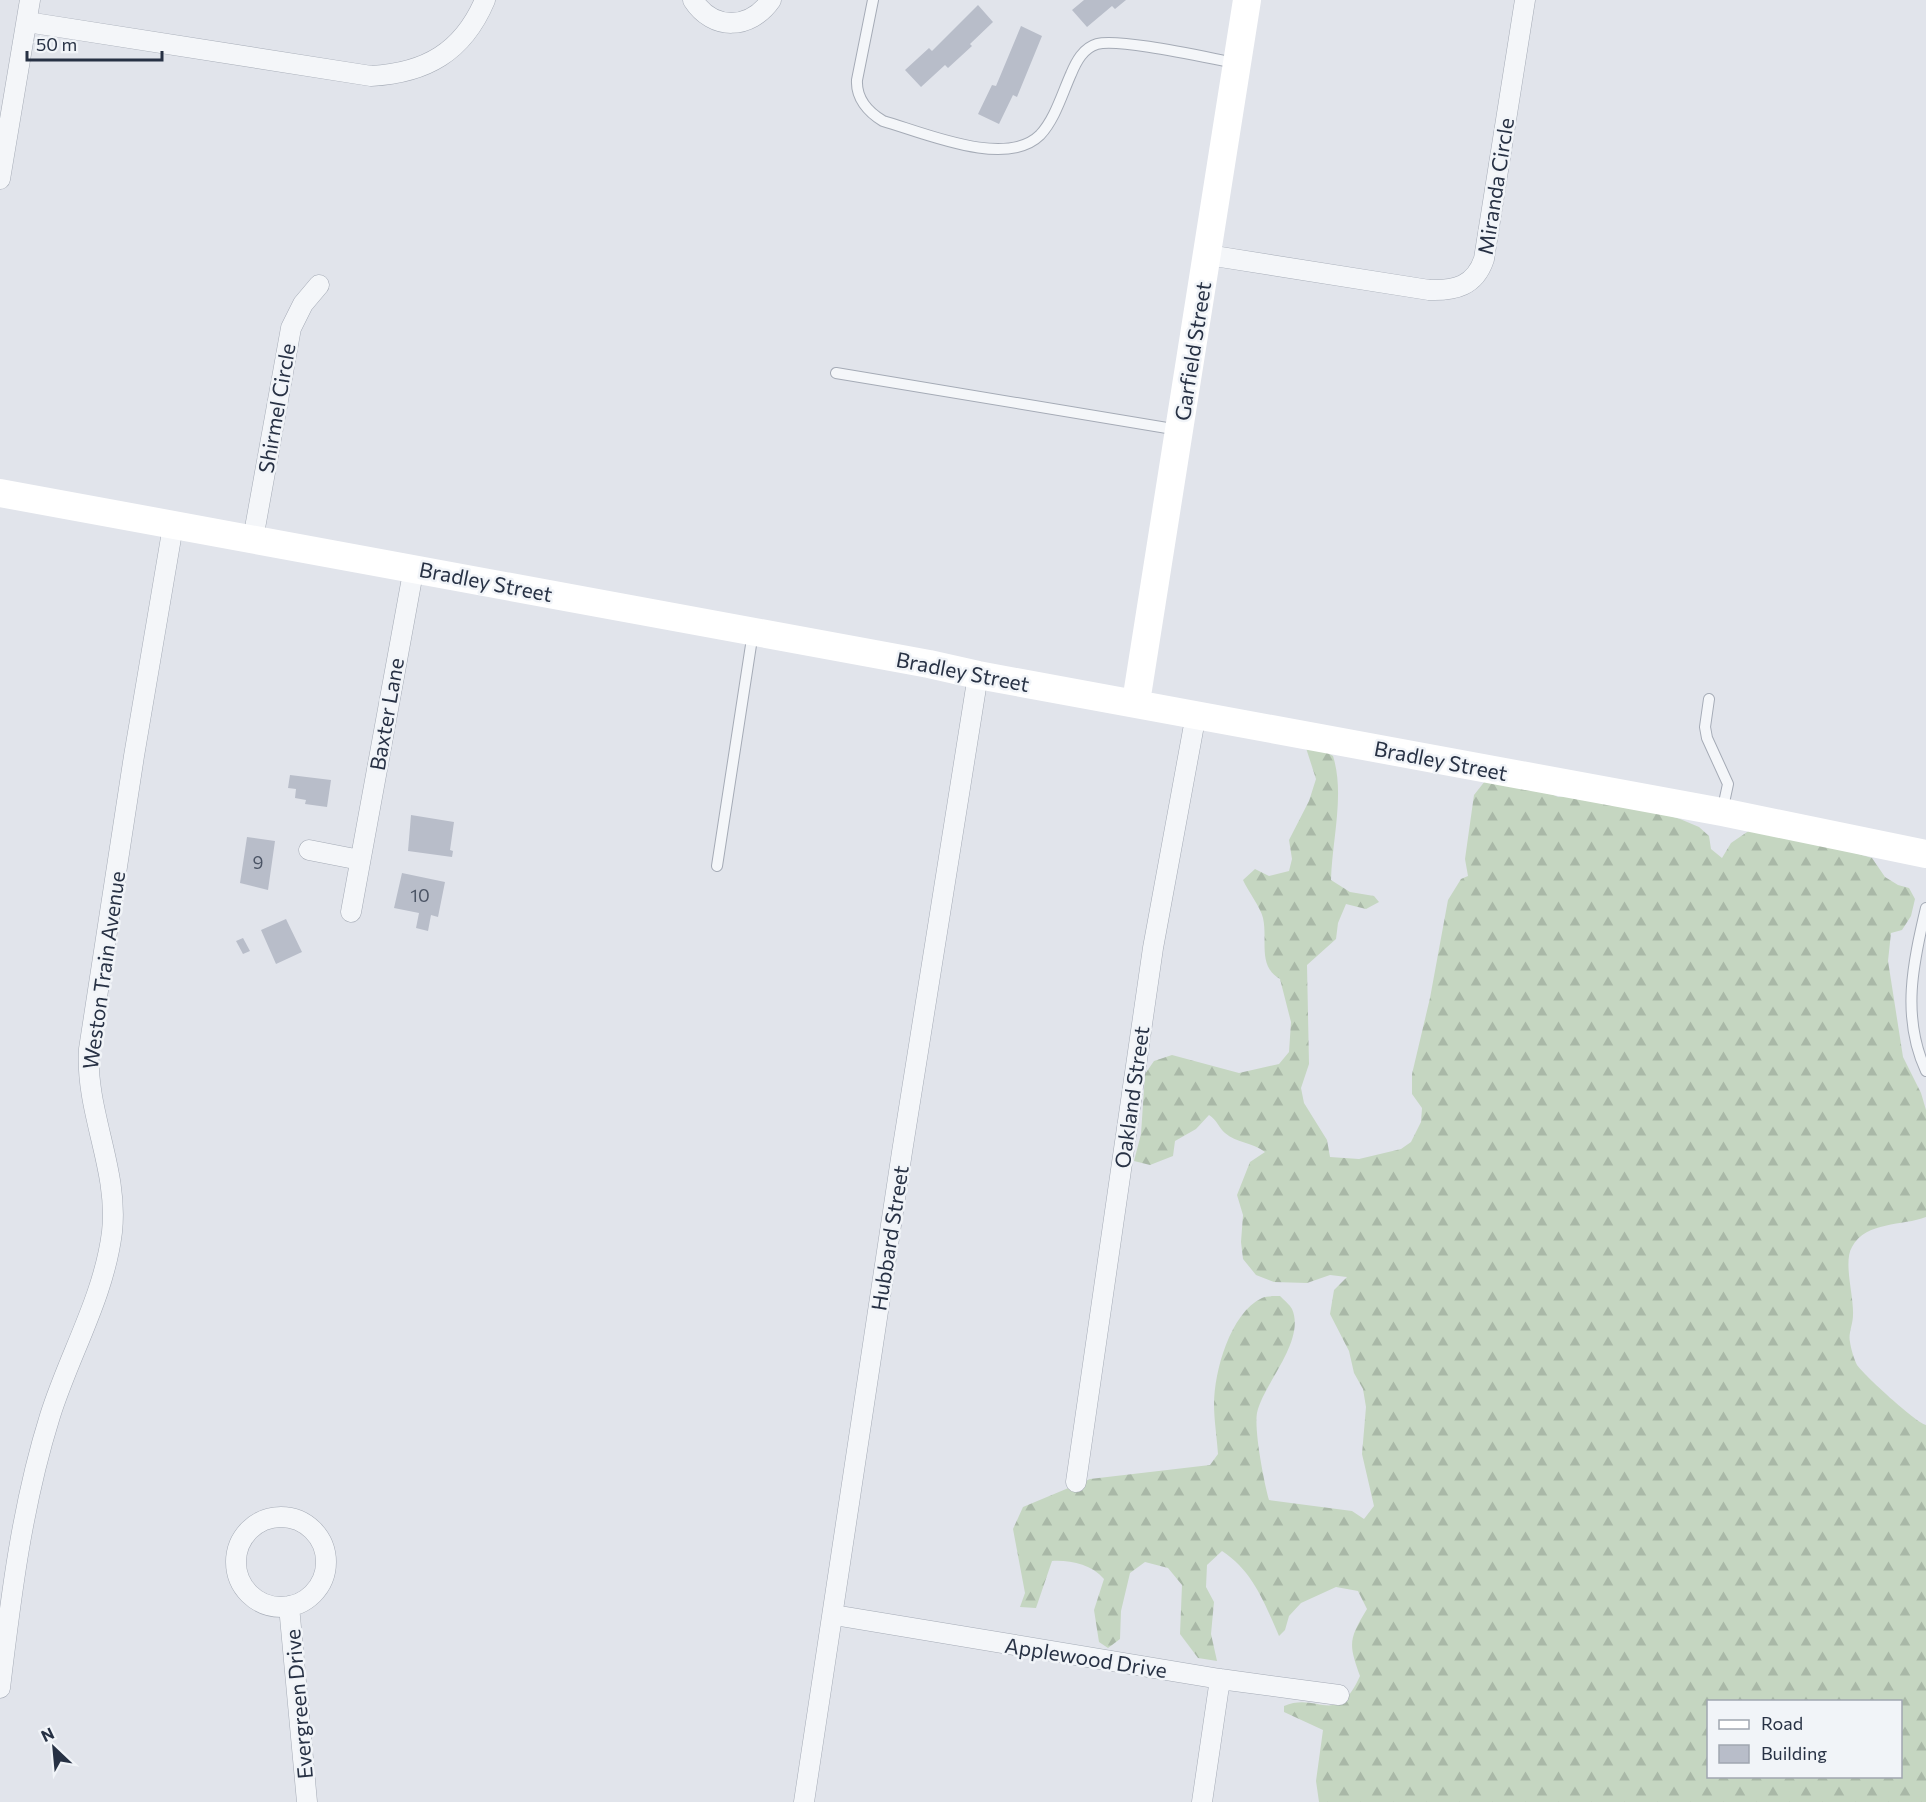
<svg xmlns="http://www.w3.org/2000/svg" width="1926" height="1802" viewBox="0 0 1926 1802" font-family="Commissioner,sans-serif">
<defs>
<pattern id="forest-firs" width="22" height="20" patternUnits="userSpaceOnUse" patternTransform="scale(1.5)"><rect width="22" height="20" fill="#c5d6c1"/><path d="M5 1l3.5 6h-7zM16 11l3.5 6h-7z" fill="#a9b8a7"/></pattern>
</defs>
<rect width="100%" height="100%" fill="#e1e4eb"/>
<path fill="url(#forest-firs)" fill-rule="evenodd" d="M1317,747L1333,756C1345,794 1332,840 1331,880L1350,892L1374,896L1379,902L1366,909L1346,904L1338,923L1336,939L1307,965L1309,1064L1301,1088L1304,1103L1327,1140L1330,1157L1359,1159L1401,1149L1411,1142L1421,1122L1422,1108L1412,1094V1074L1430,998L1448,900L1461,879L1468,876L1465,859L1474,795L1485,781L1541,789L1558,797L1581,795L1634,805L1680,819L1699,827L1709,836L1711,849L1722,858L1731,843L1750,830L1807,839L1872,858L1885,877L1898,885L1909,888L1915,899L1911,916L1902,930L1891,933L1888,961L1903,1057L1921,1093L1926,1110V1217C1903,1226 1866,1221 1852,1247C1843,1262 1854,1296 1853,1315C1853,1324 1848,1334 1850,1342C1851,1349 1854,1359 1857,1365C1864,1375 1915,1422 1926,1425V1802H1319L1316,1781L1323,1730L1284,1712V1706C1318,1691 1336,1729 1360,1676C1348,1643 1349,1639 1367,1609L1358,1591L1336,1587L1301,1603L1289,1616L1285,1630L1279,1636C1265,1604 1253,1571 1222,1551L1207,1565L1206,1587L1214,1602L1211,1634L1217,1661L1198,1658L1180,1634L1182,1585L1168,1568L1145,1562L1130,1573L1121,1611L1120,1639L1108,1648L1099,1642L1094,1610L1104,1579C1091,1564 1070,1560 1052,1561L1036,1608L1020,1607L1025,1593L1013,1529L1023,1507L1090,1479L1210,1465L1218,1454C1217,1438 1214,1420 1214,1404C1214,1372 1230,1313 1262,1298C1266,1296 1274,1296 1280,1296C1284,1300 1290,1305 1292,1309C1306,1341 1263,1384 1257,1413C1254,1431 1264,1482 1269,1500L1352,1511L1364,1519L1374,1506L1362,1454L1366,1407L1363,1389L1354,1373L1349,1351L1330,1314L1334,1290L1347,1277L1330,1275L1307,1283L1274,1282L1256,1275L1243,1259L1241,1242L1243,1215L1237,1195L1250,1162L1265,1152C1252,1142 1236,1143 1225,1133C1219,1128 1217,1120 1209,1115L1196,1129L1175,1141L1173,1156L1150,1165L1134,1161L1141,1134L1145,1074L1154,1061L1172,1055L1239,1073L1279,1064L1289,1052L1291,1022L1280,979C1257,966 1268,940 1263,918C1261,908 1248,891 1243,880L1255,869L1269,876L1289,871L1292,859L1289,840L1309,801L1316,779L1306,748ZM1708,1702H1900V1776H1708Z"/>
<path fill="#b8bdc9" d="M1084,0H1126L1115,9L1112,6L1087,27L1072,10Z
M978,5L993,22L970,44L972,46L948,68L945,65L921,87L905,70L929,48L932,51Z
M1021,26L1042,36L1017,97L1013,95L999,124L978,114L992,85L996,86Z
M290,775L331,780L327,807L305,804L306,800L295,798L296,789L288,788Z
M411,815L454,822L450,850L453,851L452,857L408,851Z
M247,837L275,841L268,890L240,883Z
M402,873L445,882L438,917L431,915L428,931L416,928L419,913L394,908Z
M286,919L302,952L276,964L261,930Z
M243,938L250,951L243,954L236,941Z"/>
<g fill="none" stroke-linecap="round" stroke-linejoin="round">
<defs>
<path id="lane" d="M873,0L857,80C856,98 868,112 883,121C922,132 1006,169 1040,135C1055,119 1062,94 1071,74C1076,62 1083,48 1097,44C1120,38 1208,58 1236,63
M836,373L1179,430
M1709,699L1705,727L1707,738L1728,784L1722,812
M717,866L753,632
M1926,908C1913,963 1901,1017 1926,1071"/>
<path id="street" d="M693,0C713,31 750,30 771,0
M27,22L371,76C426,73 463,52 485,0
M0,179L30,0
M1208,255L1429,290C1455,291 1475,286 1484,259L1525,0
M253,539L291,328L303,304L319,285
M309,850L360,860
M351,912L414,567
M1076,1482L1153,948L1196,714
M236 1562a45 45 0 1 1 90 0a45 45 0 1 1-90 0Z
M289,1606L307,1802
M834,1615L1220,1679L1339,1695
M0,1688C11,1596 22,1505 50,1416C69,1355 104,1297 112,1232C119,1169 85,1112 89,1049L134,756L173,526
M804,1802L902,1152L978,675
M1202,1802L1220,1679"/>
</defs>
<use href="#lane" stroke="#a5abb6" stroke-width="12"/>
<use href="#street" stroke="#a5abb6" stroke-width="21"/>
<use href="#lane" stroke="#f4f6f9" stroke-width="10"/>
<use href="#street" stroke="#f4f6f9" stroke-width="20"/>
<path stroke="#fff" stroke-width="28" d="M0,493L929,664L978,675L1722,812L1926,854
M1136,702L1247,0"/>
</g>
<g text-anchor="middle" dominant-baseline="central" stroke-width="5" stroke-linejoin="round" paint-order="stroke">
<g font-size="18" fill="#4b5465">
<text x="258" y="862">9</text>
<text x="420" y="895">10</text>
</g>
<g font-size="21" fill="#273144" stroke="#f1f4f8">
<text transform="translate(1495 186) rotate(-81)">Miranda Circle</text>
<text transform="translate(1192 351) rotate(-81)">Garfield Street</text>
<text transform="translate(276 408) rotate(-80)">Shirmel Circle</text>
<text transform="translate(486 581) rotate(11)">Bradley Street</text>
<text transform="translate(963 671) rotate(11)">Bradley Street</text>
<text transform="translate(386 714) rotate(-80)">Baxter Lane</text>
<text transform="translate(1441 760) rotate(11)">Bradley Street</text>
<text transform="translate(103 970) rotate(-82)">Weston Train Avenue</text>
<text transform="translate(1131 1097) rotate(-82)">Oakland Street</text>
<text transform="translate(889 1238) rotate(-81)">Hubbard Street</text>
<text transform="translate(1086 1657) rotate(9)">Applewood Drive</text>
<text transform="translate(298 1704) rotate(-95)">Evergreen Drive</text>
</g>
</g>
<rect x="1707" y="1700" width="195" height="78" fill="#f1f4f8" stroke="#a0a6b0" stroke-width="1.5"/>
<rect x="1719" y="1720" width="30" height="9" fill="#ffffff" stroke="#a0a6b0" stroke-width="1.5"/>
<text x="1761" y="1730" font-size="18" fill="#273144">Road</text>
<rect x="1719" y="1745" width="30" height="18" fill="#b8bdc9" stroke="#a0a6b0" stroke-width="1.5"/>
<text x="1761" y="1760" font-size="18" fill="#273144">Building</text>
<g transform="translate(54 1748) rotate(334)" stroke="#f1f4f8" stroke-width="4.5" paint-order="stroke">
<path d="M0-4.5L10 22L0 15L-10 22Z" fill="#273144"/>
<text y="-9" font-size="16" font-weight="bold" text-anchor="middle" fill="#273144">N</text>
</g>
<path d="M27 51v9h135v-9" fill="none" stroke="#273144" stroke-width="3"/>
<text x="36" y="51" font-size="18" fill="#273144" stroke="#f1f4f8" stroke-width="4.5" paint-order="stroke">50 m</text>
</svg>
